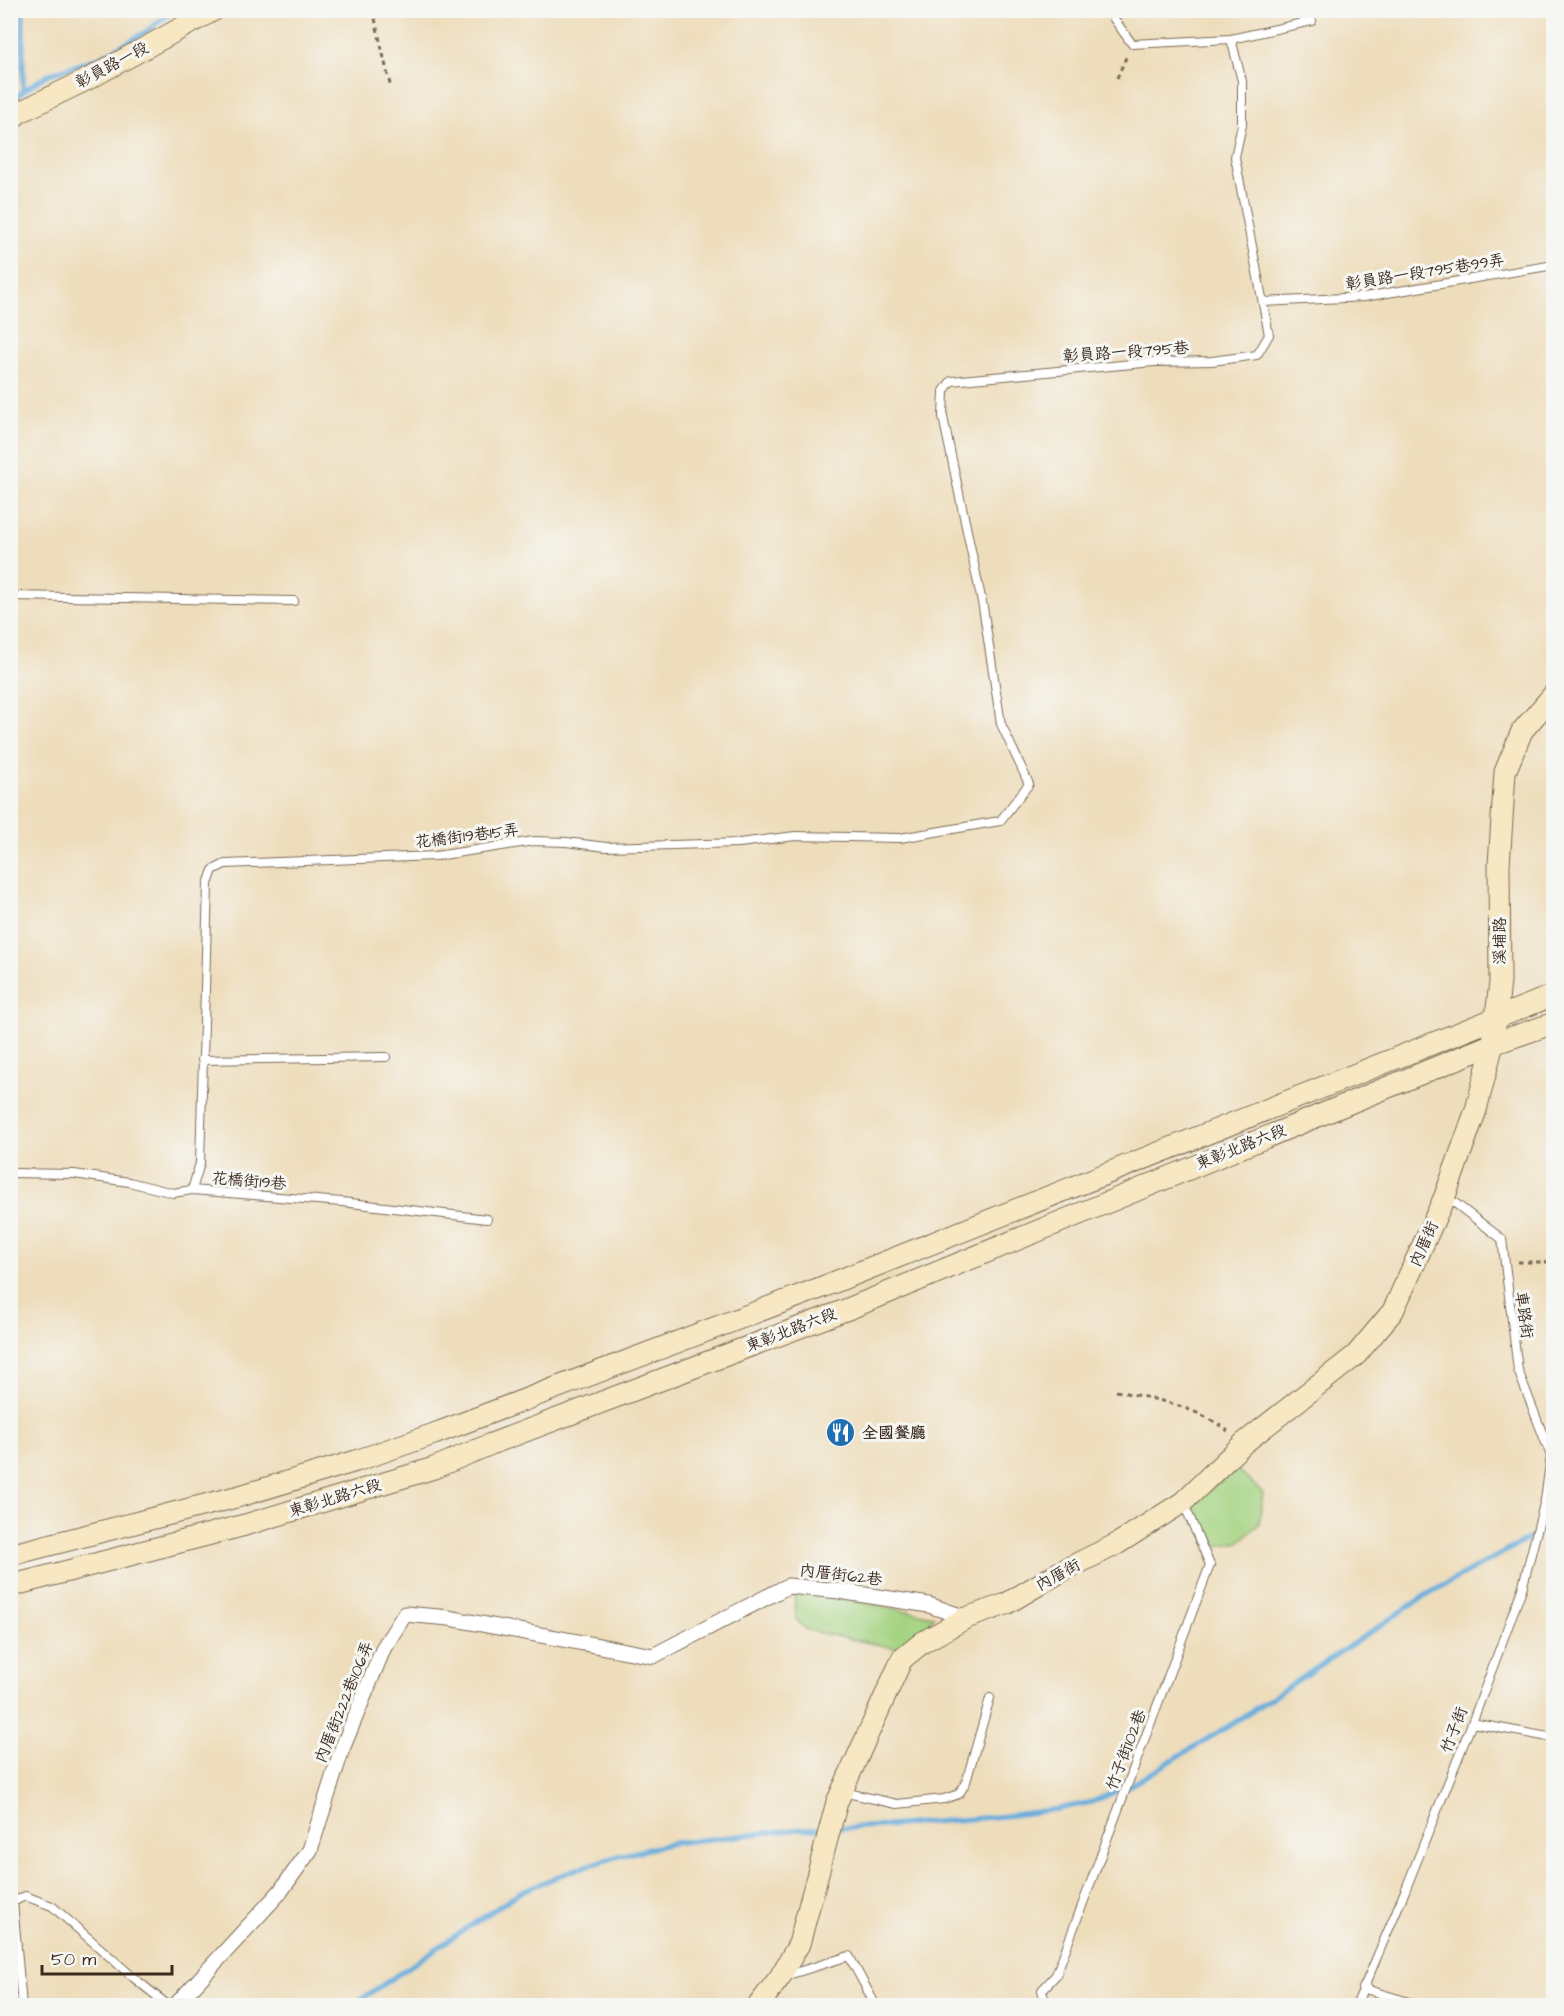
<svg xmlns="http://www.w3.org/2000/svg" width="1564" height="2016" viewBox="0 0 1564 2016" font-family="'Architects Daughter','LXGW WenKai TC',sans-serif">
<rect width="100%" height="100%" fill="#f6f6f2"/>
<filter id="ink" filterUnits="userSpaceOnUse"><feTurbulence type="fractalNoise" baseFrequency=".0167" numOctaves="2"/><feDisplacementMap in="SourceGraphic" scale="12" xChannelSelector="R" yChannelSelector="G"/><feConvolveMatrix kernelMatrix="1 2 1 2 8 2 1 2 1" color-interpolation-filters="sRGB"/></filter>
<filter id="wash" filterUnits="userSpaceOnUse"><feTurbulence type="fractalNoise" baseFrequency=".008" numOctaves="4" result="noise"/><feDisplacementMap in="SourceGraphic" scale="24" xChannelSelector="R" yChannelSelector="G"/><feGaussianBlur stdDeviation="1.35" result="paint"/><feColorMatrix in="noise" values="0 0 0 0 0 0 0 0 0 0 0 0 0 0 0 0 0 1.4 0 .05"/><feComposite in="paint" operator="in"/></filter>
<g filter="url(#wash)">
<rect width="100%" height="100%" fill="#edb"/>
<path fill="#a4d381" stroke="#707e50" stroke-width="1.5" d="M1236,1469L1263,1493L1259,1524L1239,1542L1218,1546L1190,1506Z
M794,1590L934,1616L914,1652L807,1630L796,1620Z"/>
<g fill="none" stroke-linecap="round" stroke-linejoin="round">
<path stroke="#67addd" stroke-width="5" d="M23,10V91
M10,105L23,91L47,75L99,58L144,33L175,10
M836,1828L886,1826L1005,1816L1058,1809L1092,1802L1131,1785L1232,1724L1426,1595L1554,1525
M351,2006L522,1891L574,1870L619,1856L673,1843L801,1829L824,1828"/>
</g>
</g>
<g filter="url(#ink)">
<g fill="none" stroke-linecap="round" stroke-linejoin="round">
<defs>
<path id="lane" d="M10,18L11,10
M1231,39L1312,21
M1263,302L1364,297L1554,265
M10,596L294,601
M202,1060L386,1057
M10,1173L74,1174L129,1182L173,1193L192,1190L342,1202L487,1219
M192,1190L200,1163L208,884L213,870L225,864L436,856L534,841L566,842L606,847L739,843L795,836L900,838L1000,821L1029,784L1001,724L983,607L943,417L944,391L951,381L1154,362L1212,361L1257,355L1269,335L1235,157L1242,125V81L1231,39L1132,44L1114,19L1112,10
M1447,1197L1502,1239L1518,1370L1551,1456L1554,1458
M1472,1723L1554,1738
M843,1792L897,1804L944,1799L959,1794L966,1782L990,1698
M785,1976L849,1956L876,2006
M1362,1988L1422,2006
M22,2006L13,1902L25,1896L52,1906L134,1978L169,2006
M1046,2006L1042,1990L1056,1975L1210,1565L1184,1504
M1356,2006L1405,1891L1472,1723L1522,1589L1545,1500L1551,1456"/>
<path id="street" d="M175,2006L280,1892L310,1850L342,1749L384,1647L405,1614L449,1618L653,1656L788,1586L839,1591L929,1605L966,1618"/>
<path id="secondary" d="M10,121L18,113L90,78L214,10
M10,1555L240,1496L356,1461L434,1434L820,1288L1554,995
M10,1586L245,1525L434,1468L491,1444L848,1309L1493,1044L1554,1023
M758,2006L780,1977L799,1944L837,1802L902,1659L923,1642L966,1618L1006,1604L1060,1572L1117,1544L1183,1502L1244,1443L1356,1355L1393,1311L1445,1196L1476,1110L1493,1044L1500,982L1499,865L1505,772L1522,731L1554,694"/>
</defs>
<use href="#lane" stroke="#7a6955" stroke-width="10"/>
<use href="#street" stroke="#7a6955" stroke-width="17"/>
<use href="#secondary" stroke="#7a6955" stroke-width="23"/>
<path stroke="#7a6955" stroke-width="3" stroke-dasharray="4.5 4.5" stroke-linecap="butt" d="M373,10L391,89
M1117,78L1127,55
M1518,1262H1554
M1116,1391C1156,1399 1195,1406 1228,1431"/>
<use href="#lane" stroke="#fff" stroke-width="8"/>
<use href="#street" stroke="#fff" stroke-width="15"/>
<use href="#secondary" stroke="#f7e8c3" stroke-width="21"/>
</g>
</g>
<defs>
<symbol id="restaurant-disc" viewBox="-11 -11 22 22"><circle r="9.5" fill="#1f6fb2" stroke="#f6f6f2"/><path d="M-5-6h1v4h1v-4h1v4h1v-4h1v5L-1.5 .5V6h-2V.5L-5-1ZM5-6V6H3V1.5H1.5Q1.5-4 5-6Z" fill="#fff"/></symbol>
</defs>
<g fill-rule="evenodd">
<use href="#restaurant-disc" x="824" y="1416" width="33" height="33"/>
</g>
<g text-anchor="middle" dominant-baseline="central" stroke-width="6" stroke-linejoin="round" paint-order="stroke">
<g font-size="16" fill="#3b2a1e" stroke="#f6f6f2">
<text transform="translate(112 65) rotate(-28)">彰員路一段</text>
<text transform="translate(1425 272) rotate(-9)">彰員路一段795巷99弄</text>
<text transform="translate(1126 352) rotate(-4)">彰員路一段795巷</text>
<text transform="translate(467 836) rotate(-7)">花橋街19巷15弄</text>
<text transform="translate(1500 941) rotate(-90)">溪埔路</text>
<text transform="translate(1241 1147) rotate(-22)">東彰北路六段</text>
<text transform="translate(249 1181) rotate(5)">花橋街19巷</text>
<text transform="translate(1424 1244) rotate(-66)">內厝街</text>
<text transform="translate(1524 1315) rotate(82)">車路街</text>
<text transform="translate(791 1330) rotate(-21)">東彰北路六段</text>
<text transform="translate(335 1498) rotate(-17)">東彰北路六段</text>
<text transform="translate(841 1575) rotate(7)">內厝街62巷</text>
<text transform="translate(1058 1575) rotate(-29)">內厝街</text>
<text transform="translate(344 1702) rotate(-68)">內厝街222巷106弄</text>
<text transform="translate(1454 1730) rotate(-69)">竹子街</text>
<text transform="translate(1126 1750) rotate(-69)">竹子街102巷</text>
</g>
<g font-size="16" font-weight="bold" fill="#3b2a1e" stroke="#f6f6f2" text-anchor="start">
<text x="862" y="1433">全國餐廳</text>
</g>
</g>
<rect width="1564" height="2016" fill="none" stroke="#f6f6f2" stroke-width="36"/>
<path d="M42 1965v9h130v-9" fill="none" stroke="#3b2a1e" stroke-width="3"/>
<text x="51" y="1965" font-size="18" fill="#3b2a1e" stroke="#f6f6f2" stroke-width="4.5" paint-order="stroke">50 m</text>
</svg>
